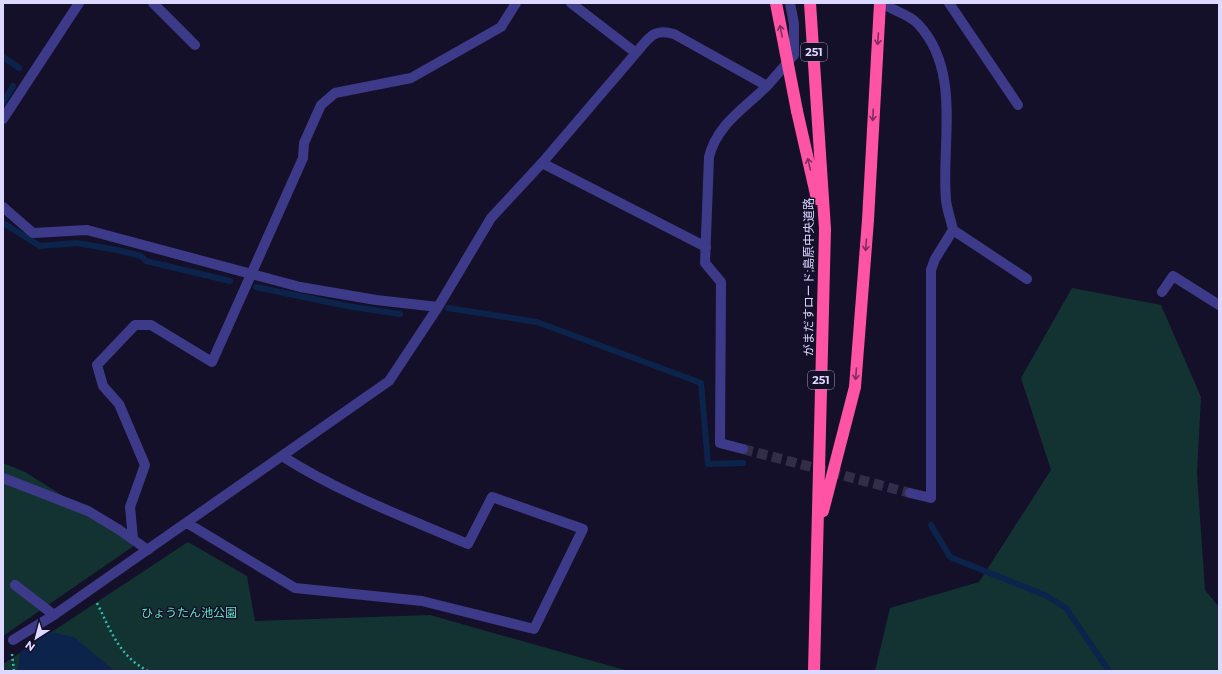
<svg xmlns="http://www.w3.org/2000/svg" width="1222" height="674" viewBox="0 0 1222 674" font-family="Montserrat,'Noto Sans JP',sans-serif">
<rect width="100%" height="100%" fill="#141029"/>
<path fill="#133332" d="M1072,288L1161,305L1201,397L1197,473L1205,590L1219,607V671H875L890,608L979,582L1051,470L1021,378Z
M3,463L25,472L138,543L3,636Z
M188,542L247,576L255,621L430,615L628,671H3V664Z"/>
<path fill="#0c244c" d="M50,632L74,637L115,671H18L20,652Z"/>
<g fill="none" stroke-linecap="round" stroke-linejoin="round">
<path stroke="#0c244c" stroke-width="6" d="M3,57L19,68
M3,103L13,86
M3,223L40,246L77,243L117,250L141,256L146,261L230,281
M256,287L347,306L400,314
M448,308L537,322L701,383L708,464L743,463
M931,525L950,557L1045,595L1066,608L1109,671"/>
<path stroke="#322e49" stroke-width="10" stroke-dasharray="10 5" stroke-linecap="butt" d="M743,449L910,493"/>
<path stroke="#2fbdb3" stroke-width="2.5" stroke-dasharray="2 3" stroke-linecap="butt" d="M97,603C111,631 119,656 148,671
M12,654L14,671"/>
<path stroke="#3d3b89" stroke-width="10" d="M542,163L706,247
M3,478L88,511L118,529L148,550
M15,585L54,615"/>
<path stroke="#3d3b89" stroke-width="10" d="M153,3L195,45
M882,3C893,11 909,14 918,24C962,71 941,142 946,200C947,210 951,220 953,230L935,259L931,270V498L910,493
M949,3L1018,105
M636,53C649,38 653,28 674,34L767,86
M3,119L79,3
M3,207L33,233L87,230L300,287L376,300L438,307L491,218L542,163L636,53L571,3
M953,230L1027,279
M1162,292L1173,276L1219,305
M743,449L720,443L721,282L705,263L709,157C717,124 745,108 767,86C776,76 785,65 794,55V24L790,3
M187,523L295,588L422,601L534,629L583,529L492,497L468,544C404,517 340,493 282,456
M133,539L130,507L145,465L119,404L103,386L97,365L135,325H151L212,362L303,158L304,143L321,105L335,93L411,78L501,27L516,3
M13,640L54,615L389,381L438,307"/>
<path stroke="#ff53a6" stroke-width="12" d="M810,3L825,229L814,671
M797,111L817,199
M823,511L855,387L868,220L880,3"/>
<path stroke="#ff53a6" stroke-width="12" d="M776,3L797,111"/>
</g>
<defs><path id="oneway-shaft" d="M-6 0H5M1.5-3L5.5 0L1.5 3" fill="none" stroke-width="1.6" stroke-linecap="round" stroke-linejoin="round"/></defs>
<g stroke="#7e2e61">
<use href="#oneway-shaft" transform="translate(781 31) rotate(-101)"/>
<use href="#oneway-shaft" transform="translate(878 39) rotate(94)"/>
<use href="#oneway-shaft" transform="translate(873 115) rotate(93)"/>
<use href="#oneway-shaft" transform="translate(809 164) rotate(-103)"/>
<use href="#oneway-shaft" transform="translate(866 245) rotate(94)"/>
<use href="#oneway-shaft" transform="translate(856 374) rotate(94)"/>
</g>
<g text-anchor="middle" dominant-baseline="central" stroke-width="3" stroke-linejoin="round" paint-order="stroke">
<g fill="#141029" stroke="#a19cbf" stroke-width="1">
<rect x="801" y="43" width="26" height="18" rx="3"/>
<rect x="808" y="371" width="26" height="18" rx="3"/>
</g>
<g font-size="11" font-weight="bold" fill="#ddd8ff">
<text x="814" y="52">251</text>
<text x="821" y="380">251</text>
</g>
<g font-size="12" fill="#ddd8ff" stroke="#141029">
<text transform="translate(808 277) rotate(-90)">がまだすロード;島原中央道路</text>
</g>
<g font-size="12" fill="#61e2c1" stroke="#141029">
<text x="189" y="612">ひょうたん池公園</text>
</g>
</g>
<rect width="1222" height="674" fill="none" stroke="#ddd8ff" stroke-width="8"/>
<g transform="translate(36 638) rotate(216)" stroke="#141029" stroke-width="3" paint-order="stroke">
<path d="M0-3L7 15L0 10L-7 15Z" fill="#ddd8ff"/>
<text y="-6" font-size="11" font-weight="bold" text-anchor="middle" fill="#ddd8ff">N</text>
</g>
</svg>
